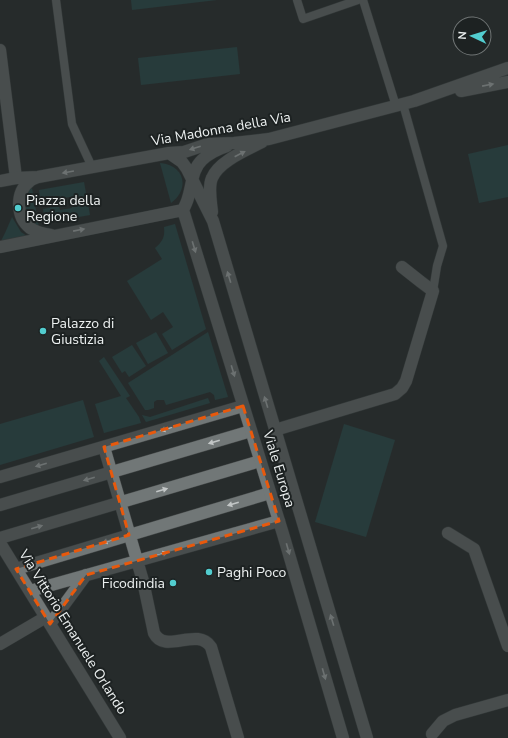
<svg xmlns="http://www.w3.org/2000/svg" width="508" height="738" viewBox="0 0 508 738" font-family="'Nunito Sans',sans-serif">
<rect width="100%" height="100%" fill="#272c2c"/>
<path fill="#284e4e" d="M131,0H217L132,10Z
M237,47L240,74L141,85L138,58Z
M508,145V197L479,203L468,154Z
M160,163C185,165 190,189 171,203Z
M84,182L90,215L45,223L43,209L59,206L60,210L72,208L70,197L58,199V201L41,205L39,190Z
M32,188L39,228L31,222L23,206L27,191Z
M12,217L21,232L27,236L1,241L5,233Z
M175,224L206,329L172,350L162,334L173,327L163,312L151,320L127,281L162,259L155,248C163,241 165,237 164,227Z
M156,332L168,353L148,364L136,343Z
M208,332L228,397L215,400L214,395L210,392L166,405L164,400H157L154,402V408L148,410H145L128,383Z
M132,345L146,366L129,377L125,371L122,373L112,357Z
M104,357L130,396L126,398L139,417L141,423L104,433L95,404L121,396L99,361Z
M208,398L210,403L146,422L142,415L150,417Z
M83,400L94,437L0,465V424Z
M344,424L395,440L366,537L315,522Z"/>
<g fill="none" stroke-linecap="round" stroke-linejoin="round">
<defs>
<path id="lane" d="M56,0L72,124L92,167
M297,0L303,19L358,0
M363,0L396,106
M403,104L443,246L437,266L433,291"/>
<path id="street" d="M0,50L16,178
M275,430L395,394L402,388L406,381L433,291L421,282L402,267
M104,447L143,581L154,633C165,655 197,626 211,647L238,738
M0,477L243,406
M0,505L251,431
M448,533L474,549L508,646
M0,538L260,461
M0,543L120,738
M16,569L270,493
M30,591L279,521
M50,624L86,575
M0,644L46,617
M432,734L443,721L455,715L508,700"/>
<path id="secondary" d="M461,91L508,82
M169,153L182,162L187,169L213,221L367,738
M38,177C36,178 32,179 30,181C15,192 16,217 30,228C36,232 44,234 51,235
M0,181L16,178L38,177L169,153L184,152L208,144L234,143L269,139L414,101L508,68
M183,210L283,534L343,738
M183,210C185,206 187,202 188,198C192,186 192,169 202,160C209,153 218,149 227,146
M212,212C211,202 208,187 212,178C219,161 247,150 262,142
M0,247L183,210"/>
</defs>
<use href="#lane" stroke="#454949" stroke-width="9"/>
<use href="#street" stroke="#454949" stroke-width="13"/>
<use href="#secondary" stroke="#454949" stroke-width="13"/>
<use href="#lane" stroke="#717777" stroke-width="8"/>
<use href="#street" stroke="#717777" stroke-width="12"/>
<use href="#secondary" stroke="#717777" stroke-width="12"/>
</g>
<defs><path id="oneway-solid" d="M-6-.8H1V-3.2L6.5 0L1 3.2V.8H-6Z"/></defs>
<g fill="#c2c6c6">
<use href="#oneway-solid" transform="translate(488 85) rotate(-11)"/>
<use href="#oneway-solid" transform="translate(195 148) rotate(162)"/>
<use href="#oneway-solid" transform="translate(240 154) rotate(-27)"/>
<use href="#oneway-solid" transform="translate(68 172) rotate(170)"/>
<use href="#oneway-solid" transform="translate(79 230) rotate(-11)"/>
<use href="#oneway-solid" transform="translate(194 247) rotate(73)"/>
<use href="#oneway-solid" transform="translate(229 277) rotate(-107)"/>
<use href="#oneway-solid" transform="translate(233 371) rotate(73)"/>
<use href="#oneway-solid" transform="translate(266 402) rotate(-107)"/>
<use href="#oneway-solid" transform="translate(166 429) rotate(164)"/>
<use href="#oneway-solid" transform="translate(214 442) rotate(164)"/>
<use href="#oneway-solid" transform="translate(41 465) rotate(164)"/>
<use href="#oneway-solid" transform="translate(89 479) rotate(164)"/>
<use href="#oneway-solid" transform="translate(162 490) rotate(-16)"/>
<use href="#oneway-solid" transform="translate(233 504) rotate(164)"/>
<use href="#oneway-solid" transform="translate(37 527) rotate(-16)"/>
<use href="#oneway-solid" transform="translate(108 541) rotate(163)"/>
<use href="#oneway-solid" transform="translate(288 549) rotate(74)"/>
<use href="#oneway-solid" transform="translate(162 554) rotate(-16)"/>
<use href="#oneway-solid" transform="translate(332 620) rotate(-107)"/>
<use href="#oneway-solid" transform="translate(324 674) rotate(74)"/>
</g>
<path d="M0 0H508V738H0ZM243,406L279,521L86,575L50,624L16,569L129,535L104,447Z" fill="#272c2c" fill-opacity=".55" fill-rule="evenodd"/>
<path fill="none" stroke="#e8590c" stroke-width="3" stroke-dasharray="8 5" stroke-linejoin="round" d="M243,406L279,521L86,575L50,624L16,569L129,535L104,447Z"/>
<g fill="#52cdcf" stroke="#1d2222" stroke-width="1.5">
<circle cx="18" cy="208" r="4"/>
<circle cx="43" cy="331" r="4"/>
<circle cx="209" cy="572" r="4"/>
<circle cx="173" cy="583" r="4"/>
</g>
<g text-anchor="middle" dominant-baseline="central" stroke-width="4" stroke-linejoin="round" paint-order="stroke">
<g font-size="14" fill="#edf1f1" stroke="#1d2222">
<text transform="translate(221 129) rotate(-10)">Via Madonna della Via</text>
<text transform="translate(279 469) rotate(73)">Viale Europa</text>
<text transform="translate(73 632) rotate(58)">Via Vittorio Emanuele Orlando</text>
</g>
<g font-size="14" fill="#edf1f1" stroke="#1d2222" text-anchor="start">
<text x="26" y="200">Piazza della<tspan x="26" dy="16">Regione</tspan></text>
<text x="51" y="323">Palazzo di<tspan x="51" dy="16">Giustizia</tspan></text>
<text x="217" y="572">Paghi Poco</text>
<text x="165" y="583" text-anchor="end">Ficodindia</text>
</g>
</g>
<g transform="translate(472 36) rotate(274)"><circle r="19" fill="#1d2222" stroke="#707575"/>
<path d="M0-3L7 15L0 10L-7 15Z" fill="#52cdcf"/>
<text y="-6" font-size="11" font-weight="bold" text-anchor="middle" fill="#edf1f1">N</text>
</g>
</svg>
